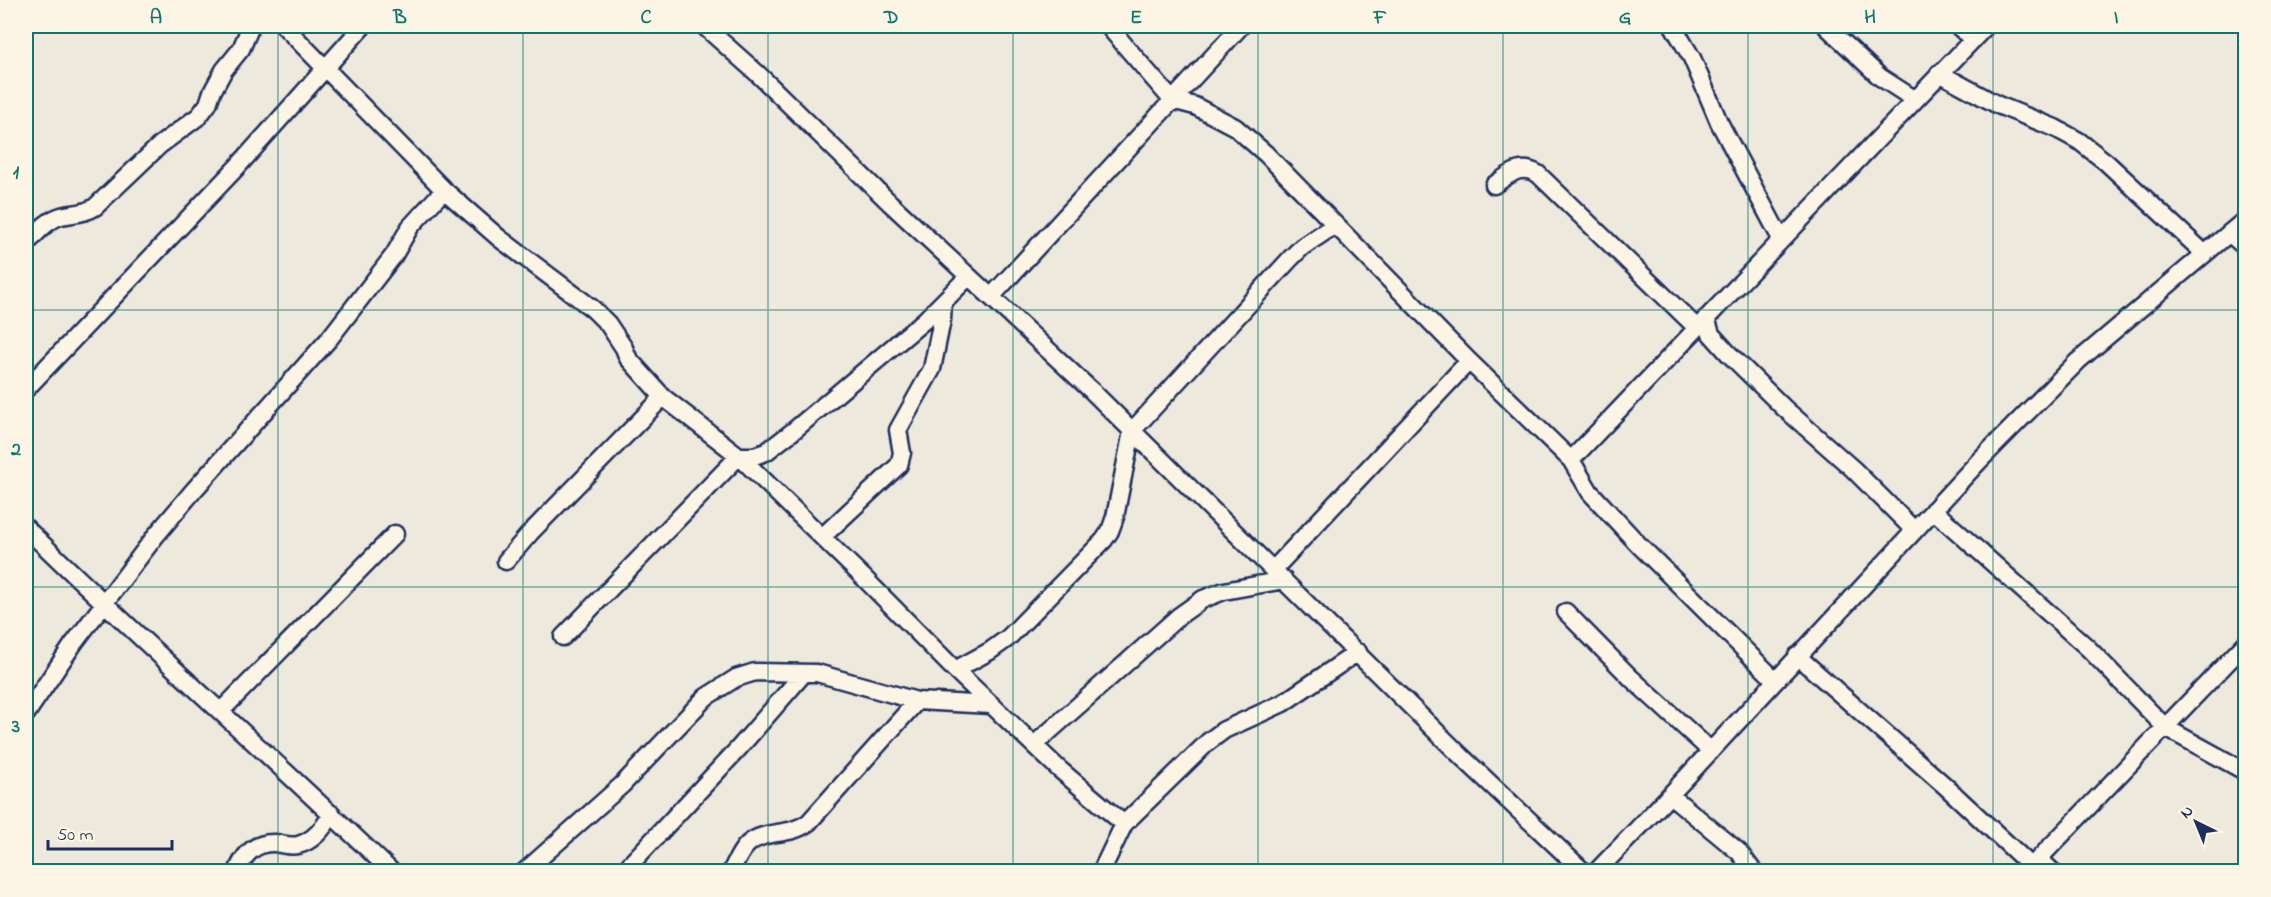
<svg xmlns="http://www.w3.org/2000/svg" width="2271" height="897" viewBox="0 0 2271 897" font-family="'Indie Flower',sans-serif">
<rect width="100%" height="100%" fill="#eee9dd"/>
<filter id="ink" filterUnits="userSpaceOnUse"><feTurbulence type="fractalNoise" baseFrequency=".0167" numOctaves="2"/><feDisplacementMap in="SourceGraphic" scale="12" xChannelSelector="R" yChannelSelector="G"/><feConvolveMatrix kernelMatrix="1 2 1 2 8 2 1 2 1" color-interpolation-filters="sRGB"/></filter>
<g filter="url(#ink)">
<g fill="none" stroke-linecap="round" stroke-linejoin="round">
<defs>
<path id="street" d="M284,26L444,190
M704,26L758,74L891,204L1092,391L1461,756L1584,872
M1108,26L1172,100L1195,106L1235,127L1266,154L1469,361L1571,460L1986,26
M1673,26L1692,58L1719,122L1781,239
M1826,26L1880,77L1914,99
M1958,26L1973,40
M1939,73L1998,105L2055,128L2079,141L2106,162L2204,253
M1494,185C1509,175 1520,163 1538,174L1697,328
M2229,233L2246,248
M26,244C36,234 47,220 61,216C74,213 84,214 95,207L160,145L199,116L208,104L212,92L224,70L241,49L251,26
M991,297L1241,26
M1706,318L1711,334L1728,353L1784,408L1853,469L1914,530
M26,389L238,166L363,26
M1571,460L1590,492L1639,545L1775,680
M1933,510L2088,648L2166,728L2246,772
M26,528C145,645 271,756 392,872
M822,537L899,465L902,453L898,430L932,369L942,320L943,302
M506,561L531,532L663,397
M1273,570L1469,361
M1566,612L1631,678L1711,751
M563,637L739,456H754L766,452L792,432L926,319L968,277
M1797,656L1943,784L2031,866
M955,670L990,651L1008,638L1104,540L1110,531L1115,517L1132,431L1291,258L1302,247L1335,225
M221,711L395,534
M26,714L74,643L157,534L194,490L329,339L394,255L410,227L444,190L499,238L593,309L608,324L624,348L628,358L663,397L739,456L864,578L955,670L1059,769L1124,824
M1034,745L1179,616L1203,599L1224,591L1284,580
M1670,795L1739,852L1754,872
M2039,859L2053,872
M237,872C244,854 255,842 275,843C283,844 289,847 298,845C314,841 324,827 332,814
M524,872L622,785L706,697L736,678L755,672L817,673L917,701L991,705
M623,872L738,749L804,673
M731,872C736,862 740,851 748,844C765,829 790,837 809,822L917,701
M1101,872L1124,824L1208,742L1224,730L1283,703L1358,652
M1596,872L1670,795L1979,461L2078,361L2246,219
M2026,872L2246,643"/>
</defs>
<use href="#street" stroke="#1b2f5e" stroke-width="21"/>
<use href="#street" stroke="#fcf5e5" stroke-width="16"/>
</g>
</g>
<path fill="none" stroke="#0f766e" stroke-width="1.5" stroke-opacity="0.55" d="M278,26V872M523,26V872M768,26V872M1013,26V872M1258,26V872M1503,26V872M1748,26V872M1993,26V872M26,310H2246M26,587H2246"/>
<rect width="2271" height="897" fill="none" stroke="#fcf5e5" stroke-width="66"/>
<g transform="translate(2196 822) rotate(317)" stroke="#fcf5e5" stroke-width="4.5" paint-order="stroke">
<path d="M0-4.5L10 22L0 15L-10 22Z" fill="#1b2f5e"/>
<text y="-9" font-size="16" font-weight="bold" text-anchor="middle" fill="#1b2f5e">N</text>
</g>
<path d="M48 840v9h124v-9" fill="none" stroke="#1b2f5e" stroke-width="3"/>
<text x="57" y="840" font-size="18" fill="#1b2f5e" stroke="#fcf5e5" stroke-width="4.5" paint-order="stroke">50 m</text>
<rect x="33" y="33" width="2205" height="831" fill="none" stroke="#0f766e" stroke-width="2"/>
<g font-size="20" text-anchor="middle" font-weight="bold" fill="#0f766e">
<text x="156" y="23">A</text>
<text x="400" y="23">B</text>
<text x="646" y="23">C</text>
<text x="891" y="23">D</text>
<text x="1136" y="23">E</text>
<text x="1380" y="23">F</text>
<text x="1625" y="23">G</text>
<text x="1870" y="23">H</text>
<text x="2116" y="23">I</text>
<text x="16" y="178">1</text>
<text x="16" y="455">2</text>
<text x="16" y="732">3</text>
</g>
</svg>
